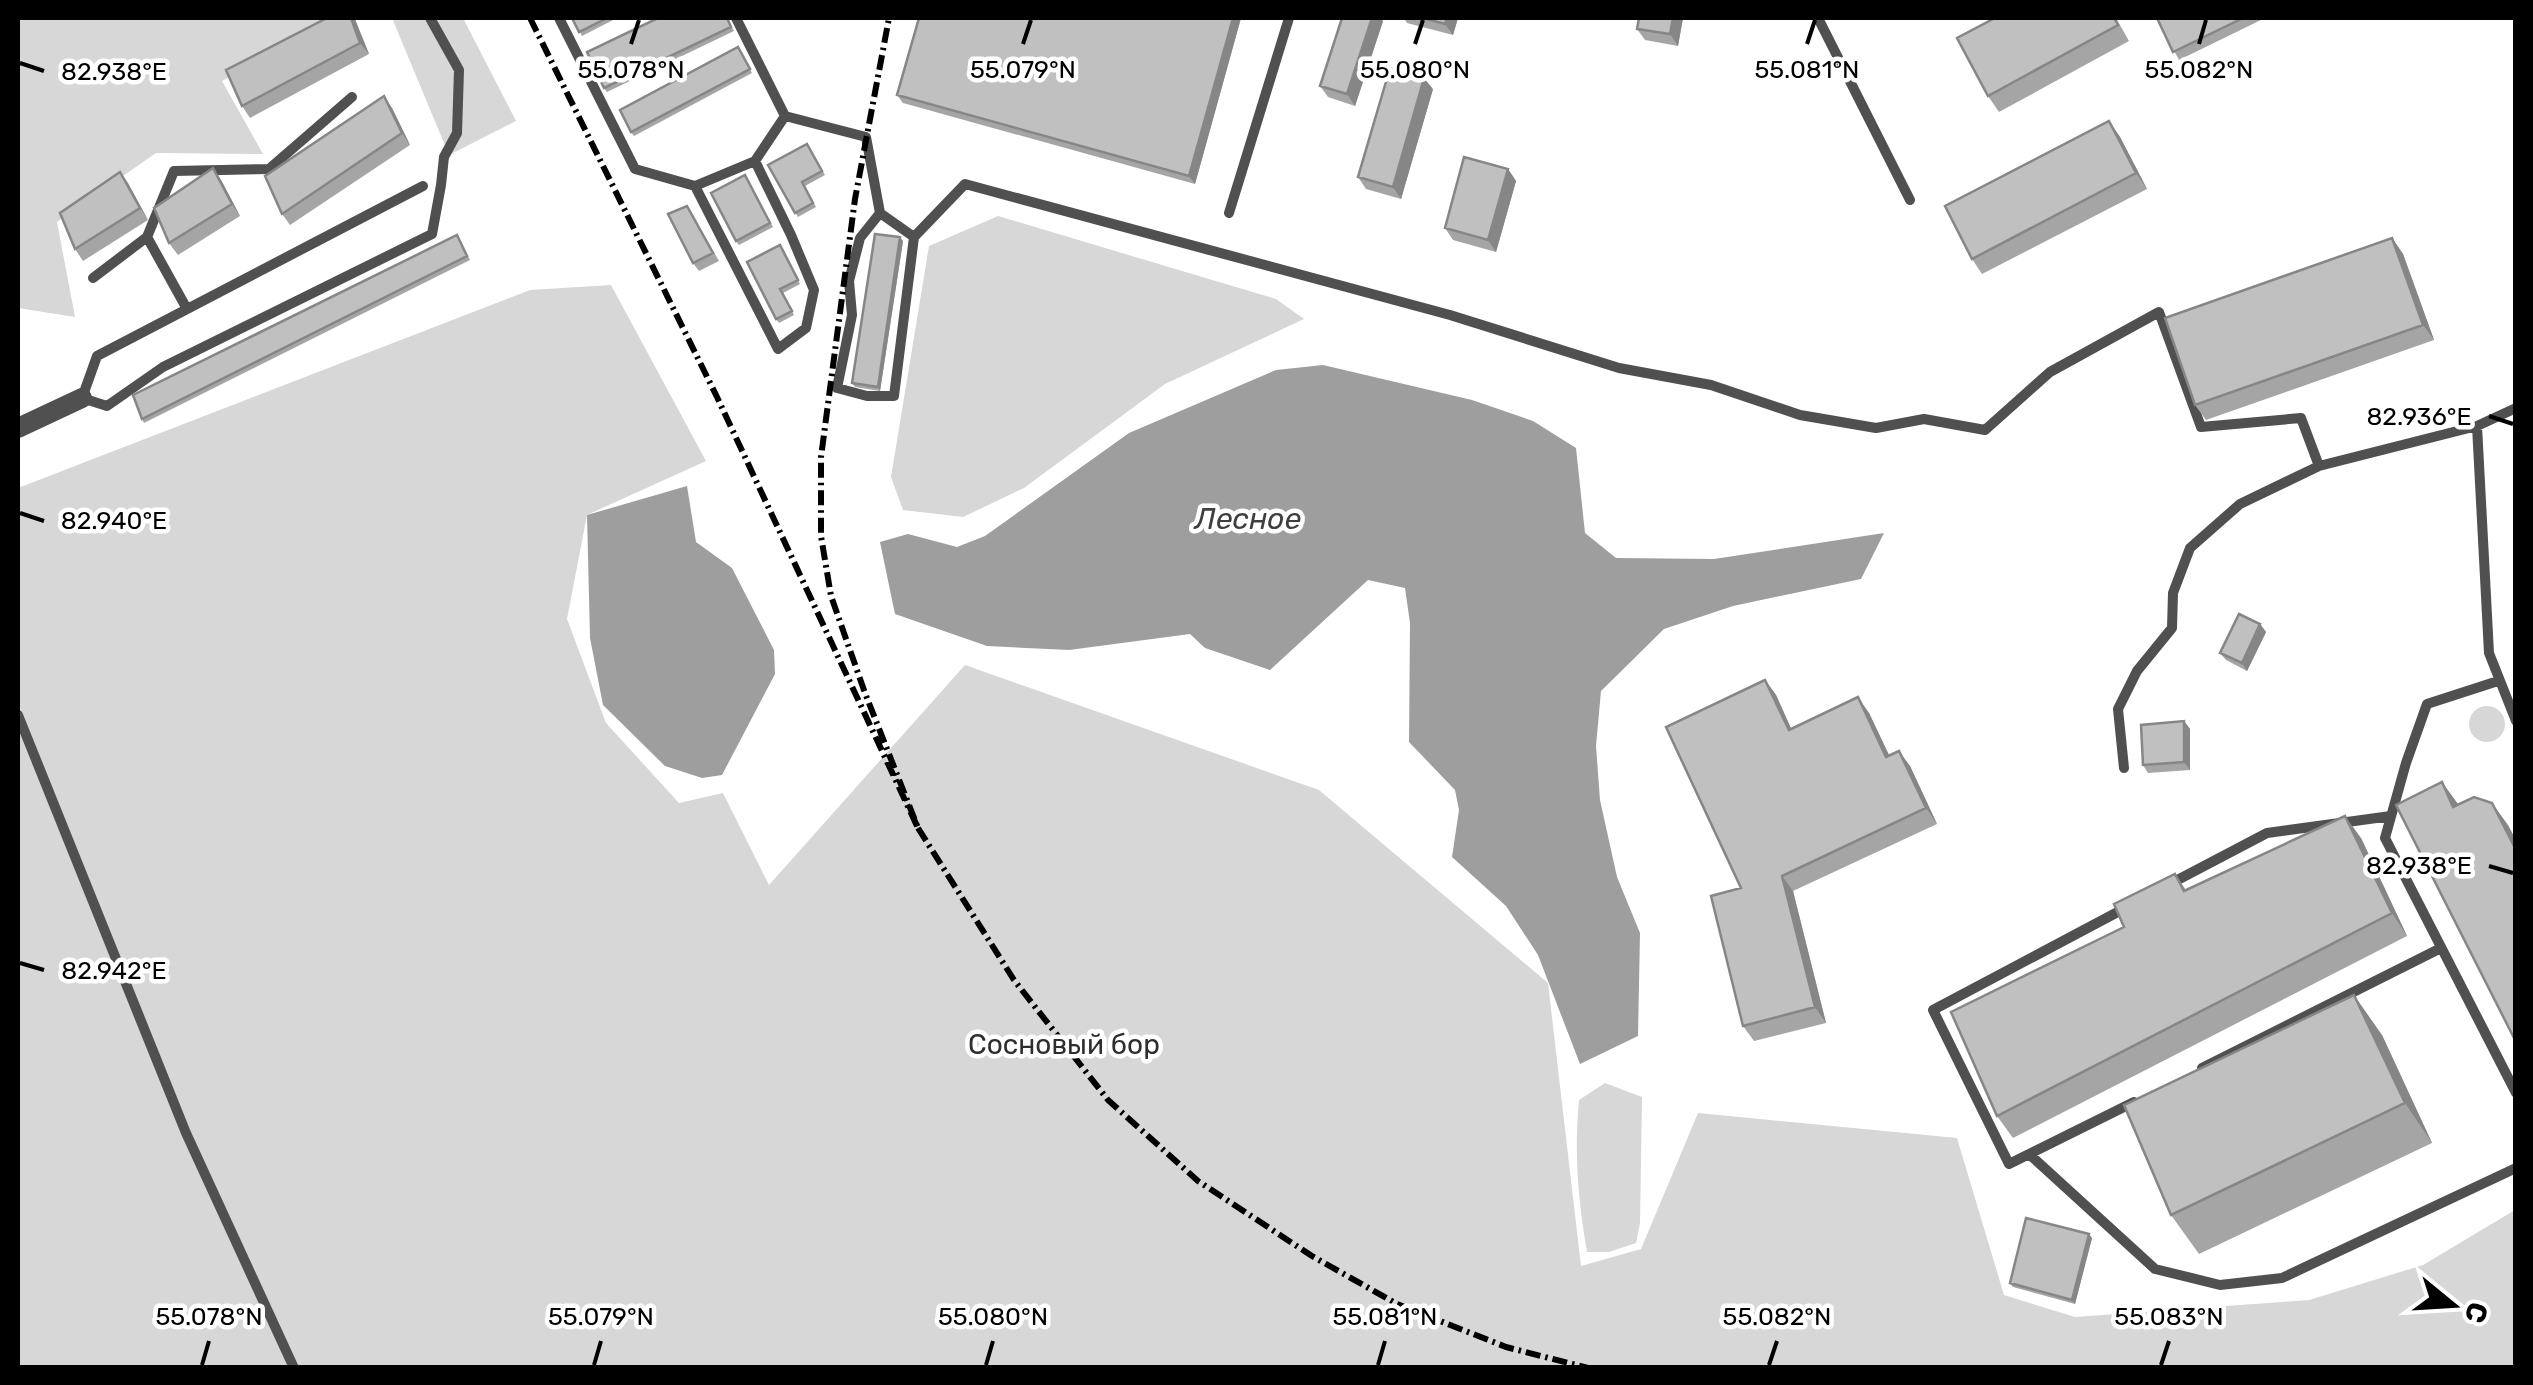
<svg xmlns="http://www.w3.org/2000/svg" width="2533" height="1385" viewBox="0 0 2533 1385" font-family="Rubik,sans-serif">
<rect width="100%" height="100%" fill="#fff"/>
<path fill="#d7d7d7" d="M18,18H328L222,81L263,154L156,153L57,222L75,317L18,308Z
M392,18H463L516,121L449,155Z
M998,216L1276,299L1304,319L1165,384L1024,488L963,517L903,510L891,477L929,246Z
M611,285L706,461L587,515L567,619L606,723L679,803L723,793L769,885L965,665L1319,790L1548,983L1581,1266L1641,1249L1698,1113L1957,1138L2004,1295L2075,1317L2309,1300L2423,1265L2515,1210V1367L18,1368V488L530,290Z
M2469 724a18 18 0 1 1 36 0a18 18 0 1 1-36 0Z
M1605,1083L1642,1097L1640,1223L1636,1243L1609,1252H1587C1578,1198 1574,1155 1579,1100Z"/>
<path fill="#9e9e9e" d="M1323,365L1472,400L1533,421L1576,448L1585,533L1616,558L1714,559L1884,533L1861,579L1733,606L1664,629L1601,691L1596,746L1600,800L1617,877L1640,933L1638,1036L1580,1064L1538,955L1506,906L1452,857L1459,810L1455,790L1409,742L1410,623L1405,588L1368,580L1270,670L1205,648L1190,634L1069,650L987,646L895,614L880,542L908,534L957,547L985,536L1129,433L1276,370Z
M687,486L696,542L732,568L774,650L775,674L722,775L702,778L665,766L603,705L590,638L587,515Z"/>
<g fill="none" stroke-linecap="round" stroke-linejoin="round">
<path stroke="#505050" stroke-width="10" d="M559,18L635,169L695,186L755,161L785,116
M736,18L785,116L866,137L880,213L914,237L965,184L1450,315L1619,368L1711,385L1800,415L1876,428L1924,419L1985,430L2050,372L2159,312L2201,427L2301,418L2319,466L2477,426
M1818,18L1910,200
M423,186L97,356L82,398L107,406L163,367L432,234L441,185L444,157L457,133L459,70L430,18
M695,186L778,349L806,328L814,290L791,235L755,161
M880,213L860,238L849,281L852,315L837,388L867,396H894L914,237
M1229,213L1289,18
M93,278L147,237
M187,309L147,237L174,171L269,169L352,97
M2516,408L2477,426L2489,653L2516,721
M2498,681L2427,704L2406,763L2385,838L2516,1093
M18,715L186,1133L294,1368
M2124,768L2118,709L2137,671L2172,628L2173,593L2190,548L2240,504L2319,466
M2166,886L2267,833L2391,816
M2129,906L1933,1010L2009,1164L2134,1102
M2202,1068L2441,948
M2029,1154L2155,1269L2220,1285L2282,1278L2516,1168"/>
<path stroke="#505050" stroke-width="20" d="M18,428L82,398"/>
<path stroke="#000" stroke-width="6" stroke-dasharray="15 5 2.5 5" stroke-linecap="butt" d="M530,18L717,397L918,828L865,693L831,596L821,536V457L855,199L889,18
M918,828L1014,980L1108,1100L1198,1181L1312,1256L1397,1304L1506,1347L1588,1368"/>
</g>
<path fill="#a5a5a5" d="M354,18L369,54L250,118L242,106Z
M572,18H617L582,36Z
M727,18L734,31L607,92L604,88Z
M1241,18L1195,184L903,103L897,95Z
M1404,18H1458L1453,35L1407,23Z
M1683,18L1678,46L1645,40L1637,29Z
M2116,18L2129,41L1999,112L1988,96Z
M2157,18H2265L2179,60Z
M1383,21L1355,106L1328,97L1320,86Z
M738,47L752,73L634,136L631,132Z
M1433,89L1401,199L1366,189L1358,177Z
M392,108L410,145L290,225L282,214Z
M2109,121L2120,137L2147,189L1982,274L1972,259Z
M807,144L825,175L805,186L816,207L798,217L768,165Z
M1508,169L1516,181L1496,252L1453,240L1445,228Z
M120,172L148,220L83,261L75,249Z
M745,175L773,227L739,245L736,241Z
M221,180L240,216L178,255L169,243Z
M687,206L719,261L699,271L693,263Z
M457,235L470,260L144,423L142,419Z
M2392,238L2403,254L2434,340L2206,420L2195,405Z
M903,241L880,391L855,387L852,383Z
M783,249L800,284L783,293L794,315L779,323L776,319Z
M2260,624L2266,632L2247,671L2226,660L2220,653Z
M1765,680L1776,695L1791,729L1869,713L1889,755L1910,766L1937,824L1793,891L1826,1023L1754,1041L1743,1026L1741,888Z
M2184,721L2190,729V770L2148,773L2143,765Z
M2361,838L2407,936L2013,1138L1997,1116L2124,927L2175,874L2186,890Z
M2382,1035L2432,1143L2199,1254L2171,1215Z
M2092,1238L2075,1304L2013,1287L2010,1283Z"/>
<path fill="#868686" d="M351,18L355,19L369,54L360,43Z
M1233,18H1241L1195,184L1189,176Z
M1372,18H1381L1383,21L1355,106L1347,94Z
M1447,18H1458L1453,35L1445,24Z
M1673,18H1683L1678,46L1670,34Z
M1424,78L1433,89L1401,199L1393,187Z
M384,96L392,108L410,145L402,133Z
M2109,121L2120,137L2147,189L2136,173Z
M213,168L221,180L240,216L232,204Z
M1508,169L1516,181L1496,252L1488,240Z
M120,172L128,183L148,220L140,208Z
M900,237L903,241L880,391L878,387Z
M2392,238L2403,254L2434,340L2423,325Z
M2260,624L2266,632L2247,671L2242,663Z
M1765,680L1776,695L1799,746L1789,730Z
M1858,697L1869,713L1897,772L1886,757Z
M2184,721L2190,729V770L2184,762Z
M1899,751L1910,766L1937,824L1926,808Z
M2442,782L2458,804L2453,807Z
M2492,803L2508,825L2516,840V850Z
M2345,816L2361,838L2407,936L2392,913Z
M1782,876L1793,891L1826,1023L1815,1007Z
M2354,995L2382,1035L2432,1143L2405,1103Z
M2089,1234L2092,1238L2075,1304L2072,1300Z"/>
<path fill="#c0c0c0" stroke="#868686" stroke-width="2.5" d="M327,18H351L360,43L242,106L226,70Z
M572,18H607L579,32Z
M658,18H727L731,27L604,88L587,52Z
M919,18H1233L1189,176L897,95Z
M1342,18H1372L1347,94L1320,86Z
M1423,18H1447L1445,24Z
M1639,18H1673L1670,34L1637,29Z
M1995,18H2114L2118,25L1988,96L1957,38Z
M2157,18H2243L2173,52Z
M738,47L750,69L631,132L620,110Z
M1390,68L1424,78L1393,187L1358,177Z
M384,96L402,133L282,214L265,176Z
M2109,121L2136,173L1972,259L1945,206Z
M807,144L822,171L802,182L813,203L795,213L768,165Z
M1464,157L1508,169L1488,240L1445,228Z
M213,168L232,204L169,243L154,208Z
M120,172L140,208L75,249L60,213Z
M745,175L770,223L736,241L711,193Z
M687,206L713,253L693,263L668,214Z
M875,234L900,237L878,387L852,383Z
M457,235L467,256L142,419L133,395Z
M2392,238L2423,325L2195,405L2165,318Z
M780,245L798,280L780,289L792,311L776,319L747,262Z
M2239,614L2260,624L2242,663L2220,653Z
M1765,680L1789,730L1858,697L1886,757L1899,751L1926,808L1782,876L1815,1007L1743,1026L1711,896L1741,888L1666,727Z
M2184,721V762L2143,765L2141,725Z
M2442,782L2453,807L2474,797L2492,803L2516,850V1042L2396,805Z
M2345,816L2392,913L1997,1116L1951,1012L2124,927L2114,904L2175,874L2184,891Z
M2354,995L2405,1103L2171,1215L2124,1105Z
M2026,1218L2089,1234L2072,1300L2010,1283Z"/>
<path fill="none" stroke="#000" stroke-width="4" d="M631,44L639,20M1023,44L1031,20M1415,44L1423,20M1807,44L1815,20M2199,44L2206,20M20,63L44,71M2489,416L2513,424M20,513L44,521M2489,866L2513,873M20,963L44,970M202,1365L209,1341M594,1365L601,1341M986,1365L993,1341M1378,1365L1385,1341M1769,1365L1777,1341M2161,1365L2169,1341"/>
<g text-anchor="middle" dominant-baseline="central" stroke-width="9" stroke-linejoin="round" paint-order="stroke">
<g font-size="28" fill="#2e2e2e" stroke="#fff">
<text x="1064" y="1044">Сосновый бор</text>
</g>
<g font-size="30" font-style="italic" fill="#3f3f3f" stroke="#fff">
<text x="1248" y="519">Лесное</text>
</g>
</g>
<g font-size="25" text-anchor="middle" fill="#000" stroke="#fff" stroke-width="9" stroke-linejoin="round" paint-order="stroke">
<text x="631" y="78">55.078°N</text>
<text x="1023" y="78">55.079°N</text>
<text x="1415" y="78">55.080°N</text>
<text x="1807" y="78">55.081°N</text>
<text x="2199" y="78">55.082°N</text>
<text x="114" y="80">82.938°E</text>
<text x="2419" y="425">82.936°E</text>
<text x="114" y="529">82.940°E</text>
<text x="2419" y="874">82.938°E</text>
<text x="114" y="979">82.942°E</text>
<text x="209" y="1325">55.078°N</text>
<text x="601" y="1325">55.079°N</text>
<text x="993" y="1325">55.080°N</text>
<text x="1385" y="1325">55.081°N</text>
<text x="1777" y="1325">55.082°N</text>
<text x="2169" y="1325">55.083°N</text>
</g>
<rect width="2533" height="1385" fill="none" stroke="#000000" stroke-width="40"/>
<g transform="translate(2453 1305) rotate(108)" stroke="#ffffff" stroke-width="8" paint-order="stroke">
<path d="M0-8L18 38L0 25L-18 38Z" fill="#000000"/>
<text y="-15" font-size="28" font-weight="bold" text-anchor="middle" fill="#000000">С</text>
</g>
</svg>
